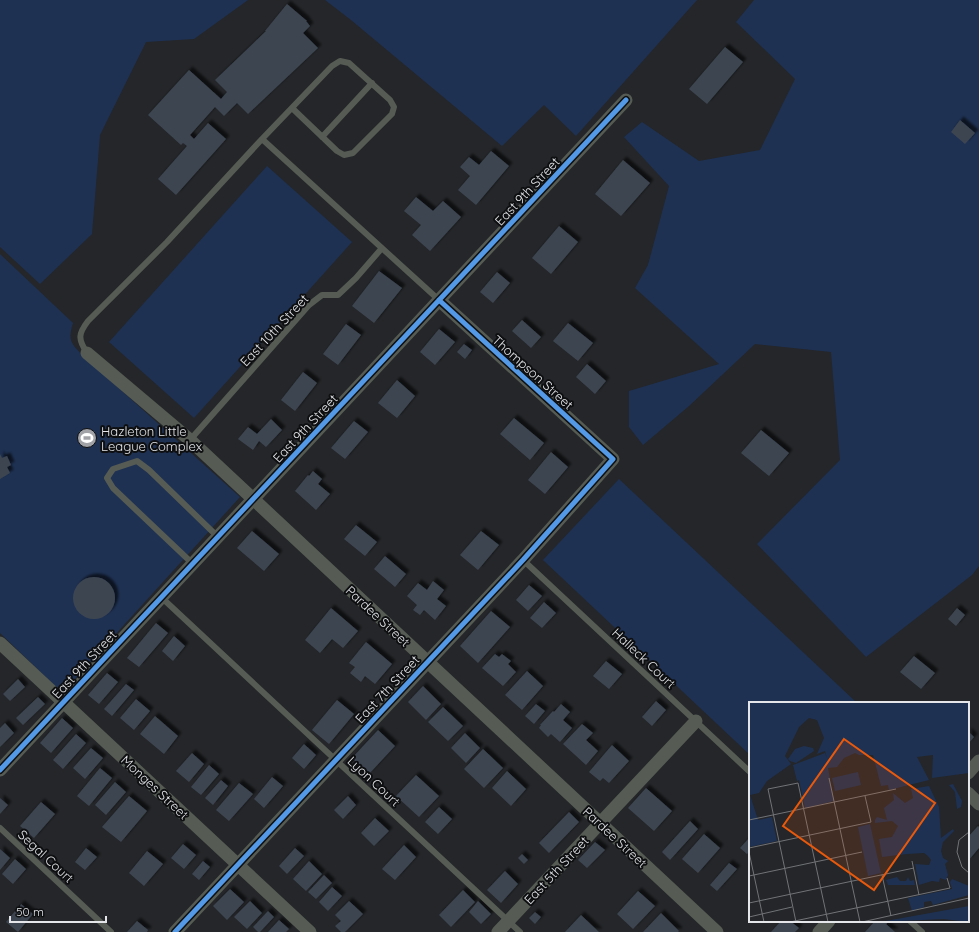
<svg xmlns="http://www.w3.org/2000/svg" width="979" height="932" viewBox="0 0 979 932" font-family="Quicksand,sans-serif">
<defs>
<filter id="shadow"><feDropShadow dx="3.5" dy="-3.5" stdDeviation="1" flood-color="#0009"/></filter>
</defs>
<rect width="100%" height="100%" fill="#242629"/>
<path fill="#1e3152" d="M0,0H248L194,39L146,42L100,135L92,234L40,284L0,247Z
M325,0H697L576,136L544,105L502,146L351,20Z
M754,0H979V566L972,575L866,657L757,544L840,460L831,352L755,344L689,406L643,445L629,427V391L719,364L635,288L648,265L669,186L624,137L642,122L699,161L760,150L795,79L736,22Z
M267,166L352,242L194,418L109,342Z
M0,254L73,323C67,342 72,344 84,357L240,497L65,690H60L56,687L0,633Z
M619,479L857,703H750V755L543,560Z"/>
<path fill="#3d4551" filter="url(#shadow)" d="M287,4L307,21H306L310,26L303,33L318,48L248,114L237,103L224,116L215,107L190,135L194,139L208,123L226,139L176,195L158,179L187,146L183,143L181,145L148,115L189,70L221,99L227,92L215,80L266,31H265Z
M725,47L743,62L707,104L689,89Z
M960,120L975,133L965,144L951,132Z
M491,151L509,166L476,205L458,190L470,176L460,167L469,157L479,165Z
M623,160L650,183L621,216L595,194Z
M416,197L433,211L443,201L461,217L430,251L412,235L421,225L404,211Z
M559,226L578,242L551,274L532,258Z
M379,271L402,288L374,323L352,306Z
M497,272L510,283L493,303L480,292Z
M522,320L541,337L531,348L512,331Z
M568,323L593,343L578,361L553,341Z
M346,324L361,335L338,365L323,354Z
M439,329L455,342L435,365L420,352Z
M464,344L472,350L465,359L457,352Z
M587,364L606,381L595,394L576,377Z
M303,372L317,383L295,411L281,400Z
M397,380L415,396L397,418L378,403Z
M514,418L544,443L530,460L500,434Z
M271,419L282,430L266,447L259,441L253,450L238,439L248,427L257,434Z
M354,421L368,432L345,459L331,448Z
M761,430L789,453L769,476L741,453Z
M551,452L568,467L545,494L528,480Z
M0,454L2,458L7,456L11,465L7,467L10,473L0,479Z
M313,471L322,479L318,484L330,494L316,510L295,491L308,475L309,476Z
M356,525L377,542L365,556L344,539Z
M252,531L279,554L264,571L237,548Z
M481,531L499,545L478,570L460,555Z
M385,556L406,574L395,587L374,569Z
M73 598a21 21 0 1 1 42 0a21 21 0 1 1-42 0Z
M433,581L444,590L437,599L446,606L435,620L424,610L420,615L413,610L417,605L407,596L418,583L427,590Z
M529,585L542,596L528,611L516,600Z
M544,602L556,613L542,628L530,618Z
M331,608L358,631L343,648L332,639L320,653L305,640Z
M957,608L965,615L956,626L948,619Z
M491,611L510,627L478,663L460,646Z
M156,623L168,633L139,667L127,658Z
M174,636L185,646L173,661L162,651Z
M366,642L392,664L375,684L365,676L361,682L350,673L355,667L349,663Z
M495,654L499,657L502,654L511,661L508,664L516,672L503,686L482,668Z
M914,656L935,673L921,689L900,672Z
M606,661L622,674L609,689L593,676Z
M527,671L543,686L522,710L505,695Z
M107,673L118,682L99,704L88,695Z
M18,679L25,687L10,701L3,694Z
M126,684L134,690L112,716L104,709Z
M423,686L441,704L426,720L408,702Z
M38,697L45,704L23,725L16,718Z
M136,699L150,711L134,730L120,718Z
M337,700L354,714L329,744L312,730Z
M656,701L666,710L652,726L642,717Z
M536,704L545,711L534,724L525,716Z
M561,704L570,712L563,720L572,728L560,742L551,734L548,737L539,728L541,725H540L553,711L554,712Z
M443,707L463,726L448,741L428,722Z
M155,716L178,736L164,754L140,734Z
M62,718L73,728L51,753L40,743Z
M5,723L14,733L0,747V728Z
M582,724L593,733L586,740L598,751L586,765L563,744Z
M378,730L395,746L369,774L352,758Z
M968,731L974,737L968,744Z
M465,733L480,748L466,763L451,748Z
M76,734L86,743L63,769L53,760Z
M304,744L316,755L304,769L292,758Z
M612,745L629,761L609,783L603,778L600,781L589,772Z
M91,748L103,758L85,779L73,768Z
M483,749L503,768L484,788L464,769Z
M192,753L204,764L189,782L176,771Z
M209,765L219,774L201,795L191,787Z
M100,768L112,778L89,806L77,796Z
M507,771L526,789L511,806L492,788Z
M416,775L439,796L419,817L396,796Z
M272,777L283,786L264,808L254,799Z
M221,780L228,786L213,805L205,798Z
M115,782L126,792L106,815L95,805Z
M239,783L253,794L229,821L216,810Z
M646,788L672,811L654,831L628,808Z
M129,796L147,811L121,842L102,827Z
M348,796L356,805L343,819L334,810Z
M0,798L8,805L0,814Z
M41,802L55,814L34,838L20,826Z
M439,807L452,819L438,834L425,822Z
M569,812L579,822L549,853L539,843Z
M375,818L389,831L374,846L361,833Z
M690,821L698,829L670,860L662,852Z
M978,826L979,827V848L968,861V837Z
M704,834L720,848L698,873L682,859Z
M750,837V851L747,854L740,848Z
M595,842L605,850L587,868L578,860Z
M183,844L196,855L184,869L171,858Z
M404,845L416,857L395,880L382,869Z
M86,848L97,857L85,870L75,862Z
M295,848L304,856L287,874L279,866Z
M0,849L10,858L0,870Z
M147,851L163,864L144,886L129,873Z
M522,854L528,860L524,864L518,858Z
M15,859L26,869L13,884L2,874Z
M203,861L210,867L199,880L192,874Z
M309,861L322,874L306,891L293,879Z
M729,863L737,869L717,891L710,885Z
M505,871L518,884L501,903L487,890Z
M324,875L332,883L316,899L308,892Z
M332,887L342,896L328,911L319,902Z
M230,889L244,902L227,920L213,906Z
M463,890L475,902L451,927L439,915Z
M638,891L655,906L633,929L617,914Z
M250,901L262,913L247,929L234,917Z
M349,901L363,914L345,932H341L335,926L341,921L335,915Z
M478,901L491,914L481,924L469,912Z
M21,904L33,914L18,932L6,922Z
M268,911L274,917L260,932H258L253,927Z
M535,912L541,917L535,924L529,918Z
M661,913L679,931L678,932H643Z
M581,915L599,932H565Z
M279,920L289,929L286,932H268Z
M137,921L148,930L147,932H127Z
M781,921H790L799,928L795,932H771Z
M875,921H890L886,924L895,932H865Z"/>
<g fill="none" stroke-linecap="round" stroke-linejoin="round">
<path stroke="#565b54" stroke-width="6" d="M292,108L337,151L344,155L353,153L392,114L394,107L390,100L349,63L340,61L332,66L262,139L439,300
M322,137L372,83
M87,353C78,339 78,334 88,321L167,242L262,139
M190,440L309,305L322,295H338L356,278L382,248
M523,560L750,772
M193,564L113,488L107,478L113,469L137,461L149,470L218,537
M161,597L520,932
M0,828L111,932
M910,921L922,932"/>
<path stroke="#565b54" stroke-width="13" d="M87,353L190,440L717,932
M0,643L310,932
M0,770L626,100
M968,773L979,761
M968,793L979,804
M175,932L523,560L613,459L439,300
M498,932L696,721
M819,932L829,921"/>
<defs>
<path id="cycleway" d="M0,770L626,100
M175,932L523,560L613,459L439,300"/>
</defs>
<use href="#cycleway" stroke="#0e0f11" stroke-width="8"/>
<use href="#cycleway" stroke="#5399e6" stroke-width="5"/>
</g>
<defs>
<symbol id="stadium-disc" viewBox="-11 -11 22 22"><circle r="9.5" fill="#a1a3a6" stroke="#0e0f11"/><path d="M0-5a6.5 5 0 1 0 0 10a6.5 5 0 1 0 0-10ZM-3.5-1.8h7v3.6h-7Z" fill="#fff"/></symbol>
</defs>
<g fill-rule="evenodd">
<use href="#stadium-disc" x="76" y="427" width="22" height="22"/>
</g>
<g text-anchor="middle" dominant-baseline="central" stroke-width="4" stroke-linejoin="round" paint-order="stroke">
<g font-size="13" fill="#e4e6e9" stroke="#0e0f11">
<text transform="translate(527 191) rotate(-47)">East 9th Street</text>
<text transform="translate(274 330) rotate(-47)">East 10th Street</text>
<text transform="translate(533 372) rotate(42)">Thompson Street</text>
<text transform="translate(305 428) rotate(-47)">East 9th Street</text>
<text transform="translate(378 616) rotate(43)">Pardee Street</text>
<text transform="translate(644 658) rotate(43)">Halleck Court</text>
<text transform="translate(84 664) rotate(-47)">East 9th Street</text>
<text transform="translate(387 689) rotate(-47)">East 7th Street</text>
<text transform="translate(374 781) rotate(43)">Lyon Court</text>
<text transform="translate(155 787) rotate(43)">Monges Street</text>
<text transform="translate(615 837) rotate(43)">Pardee Street</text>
<text transform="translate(46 856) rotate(43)">Segal Court</text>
<text transform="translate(556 870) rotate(-47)">East 5th Street</text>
</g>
<g font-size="13" fill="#e4e6e9" stroke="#0e0f11" text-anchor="start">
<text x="101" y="431">Hazleton Little<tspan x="101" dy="15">League Complex</tspan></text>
</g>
</g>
<g transform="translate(749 702)">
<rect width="220" height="220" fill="#242629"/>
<path d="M0,0H220V71L183,76L184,53L168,55L180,78L140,88L139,83L132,84L124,53H110L106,51L95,56L88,65L79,66L85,99L56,106L50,78L48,79L44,63L76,51L78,56L76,49L68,52L75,36L68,18L60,16L50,25L36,54L42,62L18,79L10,91L1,93L9,118L23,115L28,139L0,145ZM55,44L64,46L65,49L47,61L41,59L39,57L46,47ZM109,70L112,83L86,89L83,76ZM204,82L213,99L212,105L208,107L206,90L200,83ZM180,84L190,105L192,136L204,127L205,129L194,140L192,149L194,156L199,159L196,162L199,173L197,178L191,176L190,180L183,179L170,183L166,162L180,163L182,158L179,154L175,151L158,152L133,155L130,137L143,135L149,124L143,119L126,121V118L128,115L138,118L135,106L145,98L144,91L156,101L164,96L162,87ZM121,122L132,171L119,174L109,125ZM148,175L151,179H157L159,175L161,179L165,178L166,183H139L137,178ZM203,177L220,184V193L184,203L182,199L175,200V205L163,209L159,196L203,187L201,180ZM220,204V220L194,217L131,220Z" fill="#1e3152"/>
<path fill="none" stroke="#717376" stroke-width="1" d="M80,76L111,220M0,118L147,87M220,130L210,138L208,150L213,165L220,171M0,146L122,120L116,94M0,150L15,220M163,159L170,193M133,173L142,214M0,174L113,150M0,201L165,166M0,215L43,205M41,220L201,186L198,176M47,220L19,87L49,81L79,220M113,220L220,196"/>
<path fill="#e8590c" fill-opacity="0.15" stroke="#e8590c" stroke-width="2" d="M95,37L186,101L125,188L34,124Z"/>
<rect width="220" height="220" fill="none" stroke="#e4e6e9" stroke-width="2"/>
</g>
<path d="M10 916v6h96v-6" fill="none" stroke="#e4e6e9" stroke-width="2"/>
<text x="16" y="916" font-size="12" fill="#e4e6e9" stroke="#0e0f11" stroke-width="3" paint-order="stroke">50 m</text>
</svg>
